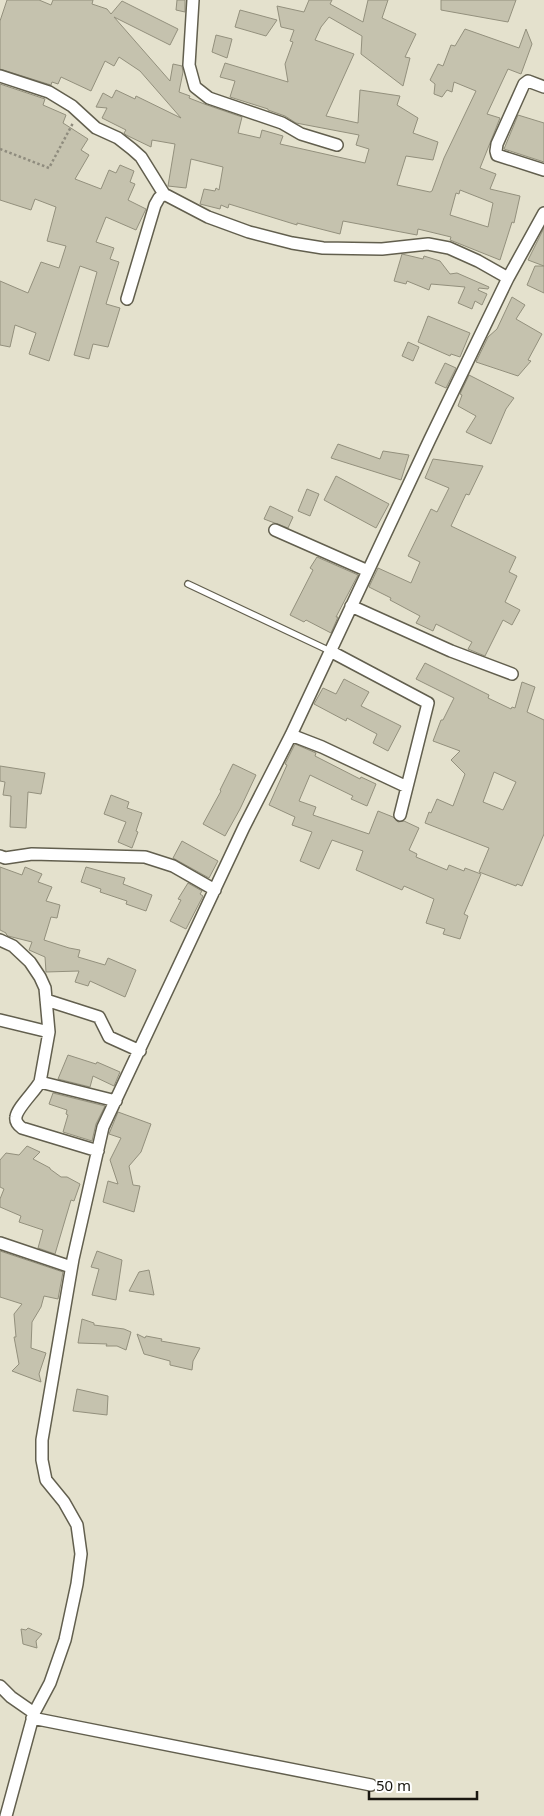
<svg xmlns="http://www.w3.org/2000/svg" width="544" height="1816" viewBox="0 0 544 1816" font-family="'Noto Sans',sans-serif">
<rect width="100%" height="100%" fill="#e4e1cd"/>
<path fill="#c5c2ae" stroke="#93907d" fill-rule="evenodd" d="M7,0H39L51,5L53,0H93L92,4L107,9L111,14L122,1L178,29L170,45L114,17L170,81L173,64L182,66L183,72L179,92L190,96L189,98L207,105L242,117L238,133L260,138L262,130L283,136L280,144L365,163L369,149L356,145L359,135L296,123L285,116L268,110V109L230,97L235,81L220,77L225,63L288,82L285,64L293,42L290,41L294,30L281,27L277,6L304,12L309,0H332L330,4L363,22L368,0H388L382,18L416,34L405,57L410,58L403,86L361,54L362,36L329,17L321,27L315,40L354,54L326,116L358,123L360,90L400,96L397,105L418,118L413,133L438,142L433,160L406,156L397,185L430,192L432,191L444,158L476,91L454,82L452,92L447,90L442,97L434,94L435,84L430,80L438,64L443,66L451,45L455,46L465,29L519,48L526,29L532,44L521,74L508,69L487,114L500,118L480,168L496,174L490,189L520,196L514,223L512,222L500,260L450,240L451,237L418,229L417,235L343,221L340,234L297,223V225L229,204L228,208L221,205L220,209L200,204L204,189L215,191L216,188L219,190L223,167L191,159L186,188L168,186L175,144L152,140L151,147L126,135L124,133L126,130L102,118L107,108L96,107L103,93L112,98L116,90L135,99L136,96L181,118L140,71L119,57L114,66L105,61L91,91L61,77L58,84L52,82L51,85L0,69V21ZM460,190L493,203L488,227L450,215L456,193L459,194Z
M177,0H185V12L176,10Z
M441,0H516L508,22L441,10Z
M240,10L277,20L266,36L235,27Z
M216,35L232,39L227,58L212,52Z
M0,84L45,99L43,105L66,115L63,123L88,139L81,150L89,155L75,179L101,189L109,170L116,173L120,165L134,171L130,182L135,184L128,200L146,209L136,230L106,217L96,242L114,248L110,259L119,262L106,304L120,308L108,347L93,344L89,359L74,355L97,272L80,266L49,361L29,354L36,333L15,325L10,347L0,345V281L28,293L41,262L59,268L66,246L47,241L56,207L35,199L31,210L0,200Z
M518,115L544,123V162L504,149Z
M544,228V293L527,285L535,266H544L528,260Z
M402,254L423,259L424,256L440,261L450,274L457,273L489,287L488,289L479,288L478,290L487,294L482,305L475,301L472,309L458,303L465,287L431,284L429,290L407,281L406,284L394,281Z
M512,297L525,305L516,319L542,334L528,360L531,361L518,376L476,362L488,337L497,329Z
M428,316L470,333L460,357L451,354L450,356L418,342Z
M408,342L419,347L413,361L402,356Z
M445,363L456,368L446,388L435,383Z
M469,375L514,398L506,409L491,444L466,432L476,416L458,406L462,395L460,394Z
M338,444L380,459L383,451L409,455L401,480L331,458Z
M433,459L483,466L469,495L466,494L451,526L516,557L509,572L517,576L505,602L520,610L512,625L503,620L485,656L468,649L472,642L436,624L433,631L416,623L420,616L390,600L391,598L369,587L378,568L411,583L420,562L408,556L431,509L437,512L449,488L425,478Z
M336,476L389,504L376,528L324,500Z
M307,489L319,494L310,516L298,511Z
M270,506L293,517L288,528L264,519Z
M317,557L358,575L336,617H338L331,633L306,620L304,622L290,615L313,570L310,568Z
M425,663L489,695L488,698L511,709L512,707L515,708L522,682L535,687L527,712L544,720V834L522,886L517,884L516,886L479,872L489,848L425,823L429,812L431,813L437,799L453,806L465,774L451,760L460,751L433,741L441,720H443L454,698L416,679ZM494,772L516,782L503,810L483,802Z
M344,679L369,692L361,706L401,726L388,751L373,743L377,734L347,718L346,721L314,704L323,688L336,694Z
M295,744L316,753L315,756L360,779L361,777L376,784L367,806L351,799L353,796L310,775L299,801L316,807L313,815L369,834L378,811L393,817L398,822L404,821L419,828L409,850L417,854L416,857L447,870L449,865L464,871L465,868L481,874L464,914L468,916L460,939L443,934L445,929L426,923L434,899L404,886L402,890L356,870L363,851L332,840L319,869L300,861L312,832L292,825L295,817L269,805L287,765L285,764Z
M233,764L256,775L240,809L225,836L203,824L221,791L220,790Z
M0,766L45,773L41,794L28,792L26,828L10,827L11,796L3,795L5,782L0,781Z
M111,795L129,802L127,808L142,813L136,831L138,832L132,848L118,842L126,822L104,814Z
M182,841L218,861L209,878L173,858Z
M0,867L22,875L25,867L42,874L38,882L52,887L46,901L60,905L57,918L51,917L44,940L69,948L80,950L78,957L105,965L108,958L136,970L125,997L90,981L88,986L75,982L79,971L46,972L45,957L29,950L32,942L8,936L6,934V933L0,930Z
M86,867L125,878L123,884L152,895L146,911L126,904L127,901L100,892L101,889L81,882Z
M188,883L202,891L200,894L203,896L186,929L170,921L181,900L178,899Z
M68,1055L96,1064L97,1062L120,1072L114,1086L93,1076L90,1087L58,1079Z
M53,1093L105,1106L96,1124L92,1141L63,1132L68,1115L66,1114L67,1110L49,1104Z
M118,1112L151,1124L141,1152L129,1166L133,1185L140,1186L134,1212L103,1202L108,1181L118,1184L110,1160L121,1138L109,1134Z
M27,1146L40,1152L33,1159L50,1168V1169L61,1177H67L80,1184L74,1201L71,1200L55,1254L38,1248L43,1230L19,1222L21,1216L0,1207V1199L4,1189L0,1187V1160L6,1153L19,1155Z
M0,1251L63,1272L58,1299L44,1296L41,1307L32,1322L31,1348L46,1353L39,1374L41,1382L12,1371L19,1364L14,1337H16L14,1314L22,1304L0,1297Z
M97,1251L122,1260L116,1300L92,1295L99,1269L91,1267Z
M149,1270L154,1295L129,1291L139,1272Z
M82,1319L94,1323V1325L124,1329L131,1332L126,1350L117,1346H106L107,1344L78,1343Z
M137,1334L145,1338L146,1336L162,1339L161,1341L200,1348L193,1361L192,1370L170,1365V1361L144,1354Z
M77,1389L108,1396L107,1415L73,1411Z
M28,1628L42,1634L36,1641L37,1648L23,1644L21,1629L26,1630Z"/>
<g fill="none" stroke-linecap="round" stroke-linejoin="round">
<defs>
<path id="service" d="M188,584L330,651"/>
<path id="minor" d="M193,0L189,65L195,87L209,98L282,123L301,134L337,145
M0,76L49,92L72,106L96,128L118,138L132,149L141,157L164,194L208,217L249,232L292,243L323,248L382,249L428,244L449,248L478,261L508,278
M544,87L528,81L524,84L497,144L496,151L497,155L544,170
M127,299L155,205L159,198L164,194
M275,530L368,571
M351,606L451,651L512,674
M330,651L428,703L400,815
M291,735L322,747L407,787
M0,856L5,858L32,854L145,857L173,866L215,890
M0,940L13,946L30,962L40,977L45,988L49,1032L40,1082L116,1101
M46,1000L99,1017L109,1037L140,1051
M0,1020L49,1032
M40,1082C35,1091 17,1108 16,1117C15,1122 18,1125 22,1128L98,1151
M0,1243L71,1267
M0,1686L11,1697L34,1713
M32,1718L371,1785
M6,1816L34,1713L50,1683L65,1640L77,1584L81,1554L77,1525L64,1502L46,1480L42,1460V1440L73,1259L103,1127L244,827L291,735L430,439L508,278L544,213"/>
</defs>
<use href="#service" stroke="#625f4e" stroke-width="8"/>
<use href="#minor" stroke="#625f4e" stroke-width="14"/>
<path stroke="#8f8c7e" stroke-width="2.5" stroke-dasharray="2.5 2.5" stroke-linecap="butt" d="M0,149L49,168L73,123"/>
<use href="#service" stroke="#fff" stroke-width="5.5"/>
<use href="#minor" stroke="#fff" stroke-width="11"/>
</g>
<path d="M369 1791v8h108v-8" fill="none" stroke="#191710" stroke-width="2.5"/>
<text x="376" y="1791" font-size="15" fill="#191710" stroke="#ffffff" stroke-width="4" paint-order="stroke">50 m</text>
</svg>
